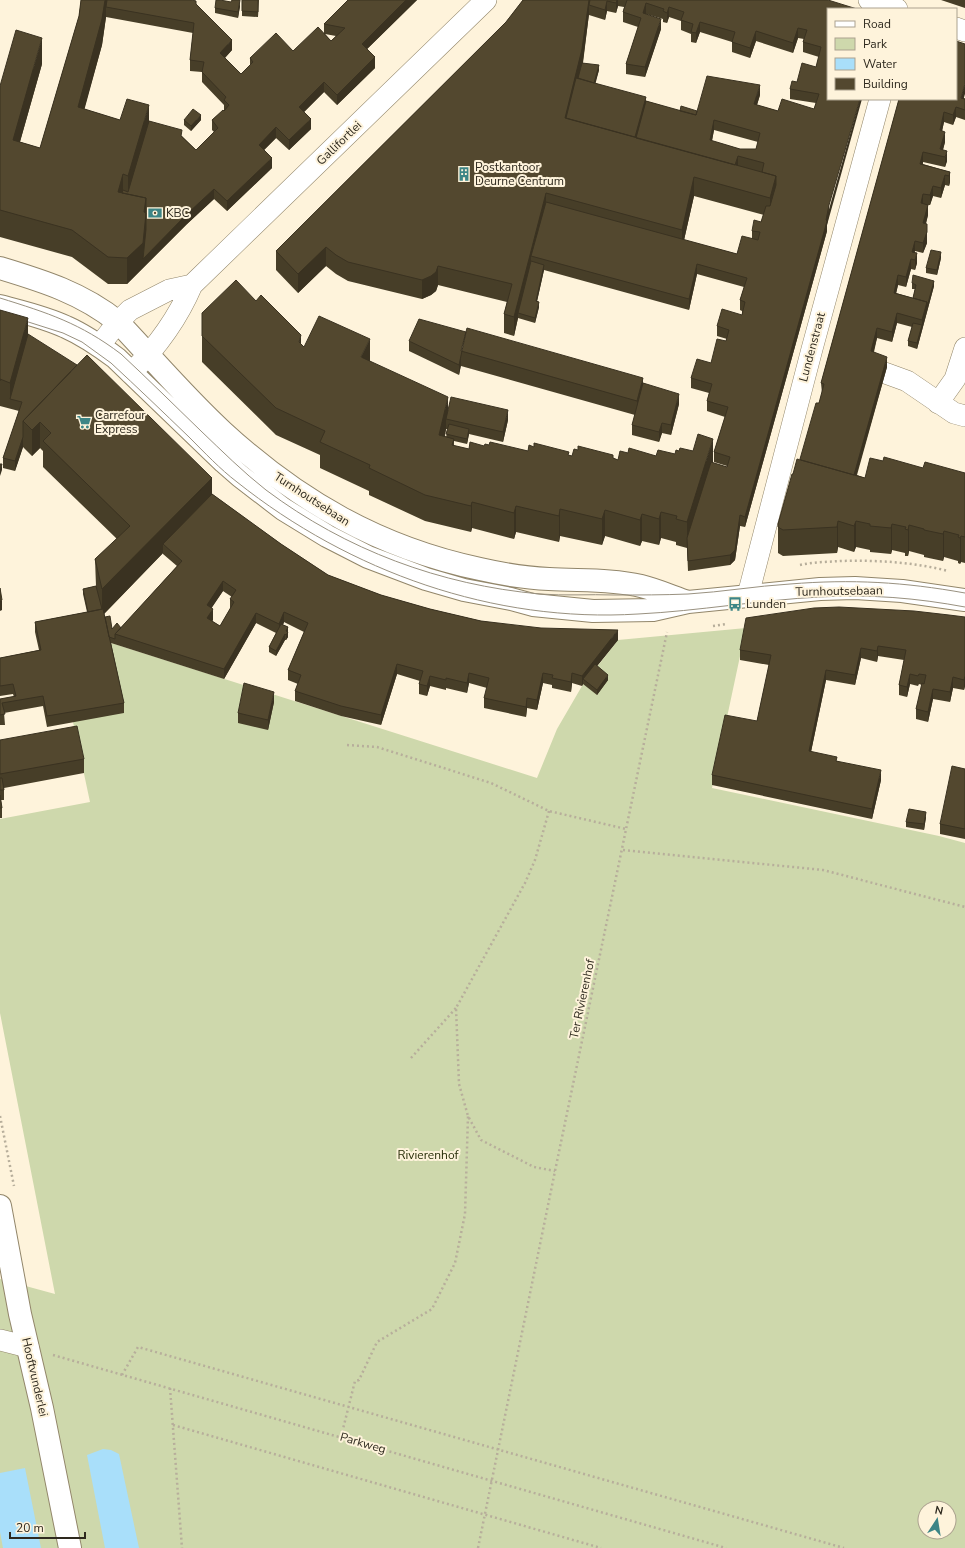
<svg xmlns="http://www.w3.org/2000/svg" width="965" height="1548" viewBox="0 0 965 1548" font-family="'Nunito Sans',sans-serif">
<rect width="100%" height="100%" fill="#fef3db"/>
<path fill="#ced8ac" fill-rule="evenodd" d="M746,628L712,788L939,836L965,843V1548H0V1279L55,1294L0,1013V819L90,802L73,722L108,642L537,778L557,729L582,686L618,640ZM925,1508H949V1532H925Z"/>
<path fill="#a9dffa" d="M103,1449L111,1450L119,1454L139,1548H105L87,1455Z
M25,1468L41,1548H3L0,1532V1473Z"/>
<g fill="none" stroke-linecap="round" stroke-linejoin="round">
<defs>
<path id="minor" d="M869,0L897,9
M956,28L965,31
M99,346L118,322L130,310L169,290L192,285
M131,373C156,348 178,318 192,285L486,0
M885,373L907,381L954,413L965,416
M938,403L955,379L965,348
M748,595L812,349L880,99
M0,1340L28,1347"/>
<path id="tertiary" d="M0,1206L20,1314L42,1408L70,1548"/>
<path id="secondary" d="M0,268C43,281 82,293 118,322C153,359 186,398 223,432C298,501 380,548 480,569C502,574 526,578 549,579C579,581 611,579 641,586C657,590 673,597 688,602
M0,306C22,312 45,317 66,327C84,335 100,346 116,358L224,462L240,476L283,509L327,536L368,557L426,579L464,590L511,599L533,605L593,611L653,610L688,602L820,589L855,588L902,591L965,600"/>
</defs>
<use href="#minor" stroke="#92866a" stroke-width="22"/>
<use href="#tertiary" stroke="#92866a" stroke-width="24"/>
<use href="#secondary" stroke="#92866a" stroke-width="24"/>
<path stroke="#b7ae9b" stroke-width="2.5" stroke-dasharray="2 3" stroke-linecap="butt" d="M800,565C813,562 827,562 840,561C877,560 913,562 948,571
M713,626L726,624
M347,745L377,747L491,783L549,811L626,829
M549,811L535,860L525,883L456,1008L459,1084L468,1116L481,1140L534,1167L555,1171
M623,850L823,870L965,907
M411,1058L456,1008
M0,1116L14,1186
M53,1355L726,1548
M122,1375L138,1347L844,1548
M170,1388L182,1548
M173,1425L601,1548
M341,1437L355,1381L359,1380L377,1342L432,1309L455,1263L465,1214L468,1116
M478,1548L555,1171L667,632"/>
<use href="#minor" stroke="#fff" stroke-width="21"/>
<use href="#tertiary" stroke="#fff" stroke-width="22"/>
<use href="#secondary" stroke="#fff" stroke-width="22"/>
<path stroke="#999180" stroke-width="1" d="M0,298C48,313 80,323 121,354C148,379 174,405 201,431C222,451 243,472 266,490C346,550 440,585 540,594C565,596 589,594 614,595C639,595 664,595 688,594C722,592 756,586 790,584C852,579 904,582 965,593
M0,313L63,333L82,342L111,363C137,387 163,412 189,437C205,453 220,469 237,482C350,572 494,623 638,614C699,611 759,600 820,597C869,594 917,598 965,607"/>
</g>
<path fill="#473e28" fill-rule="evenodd" d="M81,0L196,4L232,50L225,58L241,74L250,65V58L293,51L324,33V24L348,0H417L367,49L375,68L337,105L324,92L304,112L311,129L289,150L276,138L264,150L272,168L227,211L214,199L187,224L127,284H108L72,257L0,237V86L42,64L20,142L40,148L79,16ZM106,17L193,33L190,60V71L202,72V82L224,105V110L212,120V130L214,132L196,150L182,136L149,121L120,120L84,109L102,45ZM325,34L336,36L331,41Z
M242,0H259L258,17L242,16Z
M523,0H828L829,215L827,225V231L745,527L740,526L735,560L730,565L688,571L687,548L676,545V542L661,538L659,545L642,541L640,546L605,536L602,545L560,536L559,542L516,532L514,539L472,528L471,532L425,521L369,495V491L320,468V455L276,435L202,362V313L256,301L304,347L370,361L448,412L508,420L503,442L469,434L467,444L454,441V446L469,449L489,445L528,451L572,456L613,458L618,460L628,453L656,456L675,454L713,463L727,467V466L714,462V452L725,417L707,411V401L709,393L691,388V378L711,363L726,341L727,339L717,336V326L742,315V311L740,310V300L744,287L697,274L689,310L544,270L537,301L539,307L535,323L518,318L514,336L504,333V314L507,302L438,285L436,291L431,295L422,299L348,281L336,274L326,266L298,293L276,270V251L506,22ZM618,6L624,7L623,12V22L638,27L626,64V74L645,77L661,29L646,14L663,19V22L667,23L669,17L681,21V30L691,34V42L696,43L700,32L732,42V52L750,58L756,41L793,53L798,38L804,39L803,42V52L819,57L816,67L797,82L790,89V99L816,103L814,109L778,111L757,105L760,95L697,111H680L646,101L595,83L599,70L583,63L589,14V15L605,20L607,11L616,13ZM714,130L758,142L756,149H740L712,141ZM694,196L764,215L761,222L752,231V238L737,254L684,240ZM446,429H448L446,437L445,436Z
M941,0H965V8Z
M240,6L238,18L215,13V8Z
M964,98L965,99V120L956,117L953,125L944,122L942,131L945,142L943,150L947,161L945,167L923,162V164L950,172V182L949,186L945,185L941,198L933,196L930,205H928V215L926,224L927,235V243L923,253L915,251L914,252L917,263L915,270L911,269L906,287L898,285L896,293L913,298L915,289H912V283L934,286L917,349L908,346V341L912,327L897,323L892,342L877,338L874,352L887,367L857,475L865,478L883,461L923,468L965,473V563L961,562L960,564L958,563V561L944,557L943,561L924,557V555L909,551L908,556H905V553L892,550L891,554L870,552V550L856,547L854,552L838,547L837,553L783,556L778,553V524L793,474L800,460L819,403L822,393L821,383L899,99Z
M184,120H201L191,131L184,125Z
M941,258L937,275L926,273V268Z
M0,310L212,494L281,544L328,575L381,595L430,609L481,621L618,640L597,666L608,680L597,695L583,684L582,686L572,683L571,692L552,688V685L543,683L537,710L527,708L526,717L484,708V698L487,688L469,683L467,693L446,688V690L430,686L427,696L419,694V684L420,681L397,674L381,725L341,716L295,701V691L298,684L288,680V670L304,632L284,622L283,625L288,627V637L286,640H285L276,656L269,652V647L276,633L256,623L224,679L111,643L124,703V713L47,727L43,706L4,713L5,725H0V699L14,697L13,694L0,696V658L39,650L35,632V622L87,612L83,594V589L96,586L95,559L117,539L43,467V451L40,448L32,456L23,447L15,471L3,468V458L19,411L0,406V407ZM163,553V554L177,566L121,628L112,629L105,617L104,614ZM223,591L232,597L230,599V609L220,626L212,621L213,620L211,608Z
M409,341L643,383L679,404L671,435L662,433L659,442L632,435V425L635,415L461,366V365L459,375L409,351Z
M965,617V686L964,690L953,688L950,702L933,699L928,722L916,719V709L922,685L919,684L918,686L910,684L907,697L899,695V685L904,660L878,656L877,662L861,658L855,685L826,680L811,752L837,761L881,780L872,819L712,785V775L757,721L769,665L740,660V650Z
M274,702L268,730L238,723V713Z
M0,740L84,759V773L4,788V800H1L2,808V818H0Z
M965,769V839L940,834V824Z
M926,817L924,830L906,827V822Z"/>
<path fill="#3a3221" d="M105,0H109L106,7V17L102,45L78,133V107Z
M240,0V6L238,18V12Z
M406,0H417L362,54V44Z
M589,0H591L589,5V14L582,68L568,123L565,118Z
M617,0H618V6L616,13V3Z
M607,1V11L605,20V10Z
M646,3V14L643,23V13Z
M669,7V17L667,23V13Z
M661,19V29L645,77V67Z
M700,22V32L696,43V33Z
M798,28V38L793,53V43Z
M756,31V41L750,58V48Z
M42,38V64L13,166V140Z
M232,40V50L220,63V53Z
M375,57V68L337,105V95Z
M599,65V70L592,97V92Z
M324,82V92L299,117V107Z
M965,84V94L961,108V98Z
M760,85V95L754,114V104Z
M646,97V112L634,146V141Z
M860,99H862L827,225V231L745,527V517L826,220Z
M149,105V131L128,202V176Z
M956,107V117L953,125V115Z
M944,112V122L940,140V130Z
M201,115V120L191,131V126Z
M311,119V129L289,150V140Z
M714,120V130L710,150V140Z
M276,127V138L259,155V145Z
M945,132V142L941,156L940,149Z
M947,151V161L945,167V157Z
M923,152V162L920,174V164Z
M738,156V166L733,173Z
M272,158V168L227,211V201Z
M950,172V182L949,186V176Z
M123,174V200L118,192Z
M945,175V185L941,198V188Z
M776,176V195L770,217V198Z
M694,177V196L682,249V230Z
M933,186V196L930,205V195Z
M214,189V199L187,224L127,284V258L144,212L146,198L187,214Z
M546,193V212L531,256V266L518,313V318L514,336V317Z
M923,194V204L921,203Z
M928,205V215L923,233V223Z
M927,224V243L923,253V243Z
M915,241V251L913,259L912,252Z
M326,247V266L298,293V274Z
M941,252V258L937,275V270Z
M917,253V263L915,270V260Z
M911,259V269L906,287V277Z
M697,264V274L689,310V299Z
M544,265V270L536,306V301Z
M438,266V285L436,291L431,295L422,299V280Z
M898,275V285L894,303V293Z
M934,281V286L917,349V343L922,325V320L927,302Z
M539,302V307L535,323V318Z
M897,313V323L892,342V332Z
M28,318V344L10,399V409V383Z
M877,328V338L871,361V351Z
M301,335V361L299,342Z
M370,339V365L361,357Z
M461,354V365L459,375V365Z
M887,357V367L852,490V480Z
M643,378V393L637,416V401Z
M679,394V404L671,435V425Z
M448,397V419H446V429L439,461V435Z
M508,410V420L503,442V432Z
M40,422V448L32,456V430Z
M662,423V433L659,442V432Z
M469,429V434L467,444V439Z
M23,437V447L15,471V461Z
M713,439V465L687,548V522Z
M2,464V470L0,476V471Z
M212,478V504L163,544V553L103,615L102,614V589Z
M472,502V528L471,532V506Z
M516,506V532L514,539V513Z
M560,509V536L559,542V516Z
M605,510V536L602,545V519Z
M661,512V538L659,545V519Z
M642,514V541L640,546V520Z
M740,515V526L735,560L730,565V555Z
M838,521V547L837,553V527Z
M856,521V547L854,552V526Z
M892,524V550L891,554V528Z
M909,525V551L908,556V530Z
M944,531V557L943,561V534Z
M961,536V562L960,564V538Z
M223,581V591L207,615V605Z
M2,600V610L0,611V601Z
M213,609V620L207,628V618Z
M284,612V622L279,634V624Z
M256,613V623L224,679V669Z
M288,627V637L286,640V631Z
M618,630V640L585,681L583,679V684L582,686V676Z
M285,634V640L276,656V651Z
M878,646V656L877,662V651Z
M861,648V658L855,685V675Z
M397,664V674L381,725V715Z
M826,670V680L809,761V751Z
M469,673V683L467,693V683Z
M543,673V683L537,710V700Z
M572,673V683L571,692V682Z
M910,674V684L907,697V687Z
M608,675V680L597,695V690Z
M430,676V686L427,696V686Z
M965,676V686L964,690V680Z
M953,677V688L950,702V692Z
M933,689V699L928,722V712Z
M274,692V702L268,730V720Z
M527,698V708L526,717V707Z
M881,770V780L872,819V809Z
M926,812V817L924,830V824Z"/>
<path fill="#53482f" stroke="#3a3221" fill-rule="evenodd" d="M81,0H105L102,19L78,107L120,120L127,99L149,105L128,176L123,174L118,192L146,198L144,212L146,213L143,243L127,258L108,257L72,230L0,210V86L16,30L42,38L13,140L40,148L79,16Z
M107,0H192L196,1V4L232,40L220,53L241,74L253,62L250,58L276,33L293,51L318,27L331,41L345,28L324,24L348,0H406L362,44L375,57L337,95L324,82L299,107L311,119L289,140L276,127L259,145L272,158L227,201L214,189L187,214L143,259L146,229V198L122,193L123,190L128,192L149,121L182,130L181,136L196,150L218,128L212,120L223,110L224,111L229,105L224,100L226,97L202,72L204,62L190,60L194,23L106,7Z
M216,0H220L231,2L232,0H240L238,12L215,8Z
M242,0H258V12L242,11Z
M523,0H589L582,49L565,118L776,176L770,198L694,177L682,230L546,193L514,317L504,314L512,284L438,266L436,272L431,276L422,280L348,262L336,255L326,247L298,274L276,251L506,22Z
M590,0H617L616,3L607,1L605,10L589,5Z
M627,0H828L857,9H828V99H860L829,205L826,220L827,221L745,517L740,515L735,550L730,555L688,561L687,538L711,462L727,467L730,457L714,452L728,407L707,401L712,384L691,378L697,359L711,363L717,339L726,341L729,330L717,326L722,309L742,315L745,302L740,300L747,278L697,264L689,299L531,256L546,202L737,254L742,236L758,240L760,232L752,231L754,220L761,222L766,206H770L776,185V176L762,172L764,163L738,156L735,165L636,138L646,101L696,115L707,76L760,85L754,104L778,111L782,99L814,109L819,94L790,89L792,81L797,82L802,63L816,67L821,47L803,42L807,30L798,28L793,43L756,31L750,48L732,42L735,32L700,22L696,33L691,32L693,24L681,20L684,12L669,7L667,13L663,11L664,9L646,3L643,13L661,19L645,67L626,64L641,18L623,12ZM714,120L760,133L756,149H740L710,140Z
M956,41L965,44V84L961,98L965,99V110L956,107L953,115L944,112L940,130L945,132L940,149L947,151L945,157L923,152L920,164L950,172L949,176L945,175L941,188L933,186L930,195L923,194L921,203L928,205L923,223L927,224V232L923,243L915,241L912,252L917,253L915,260L911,259L906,277L898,275L894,293L927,302L922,320L897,313L892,332L877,328L871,351L887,357L854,475L801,460L800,459L816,403H819L824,384L821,383L899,99H956Z
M582,63L599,65L594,83L578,78Z
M576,78L646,97L635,137L566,118Z
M681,106L697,111L696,115L680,111Z
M193,109L201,115L191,126L184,120Z
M931,250L941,252L937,270L926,268Z
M531,261L544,265L536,301L539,302L535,318L518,313Z
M913,275L934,281L927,307V302L913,298L916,285L912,283Z
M236,280L256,301L261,295L301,335L299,342L304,347L319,316L370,339L361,357L448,397L439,435L454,439L452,445L469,449L470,442L484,446L485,444L489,445L490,442L528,451L529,445L534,447V443L569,452L568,455L572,456L574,449L578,450V446L613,455V458L618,460L620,451L628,453L629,448L656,456L658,450L675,454L676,450L679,451L680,448L693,451L698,434L713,439L687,522L676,519L677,516L661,512L659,519L642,514L640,520L605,510L602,519L560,509L559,516L516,506L514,513L472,502L471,506L425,495L369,468L370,465L320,442L325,431L276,408L202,336V313Z
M0,310L28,318L10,383L0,379V381Z
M419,319L466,332L459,365L409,341Z
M913,323L922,325L917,343L908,341Z
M467,328L643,378L637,401L461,351Z
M28,334L77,365L23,421V437L15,461L3,458L22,402L10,399Z
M87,355L212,478L102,589L95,559L130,526L43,441L51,433L40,422L32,430L23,421Z
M643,383L679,394L671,425L662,423L659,432L632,425Z
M451,397L508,410L503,432L446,419Z
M449,424L469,429L467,439L446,434Z
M884,457L923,468L925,462L965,473V537L961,536L960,538L958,537L959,535L944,531L943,534L924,530V529L909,525L908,530L905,529L906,527L892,524L891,528L870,526V524L856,521L854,526L838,521L837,527L783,530L778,527V524L792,474H793L797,459L865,478L870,458L883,461Z
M0,464H2L0,471Z
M212,494L281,544L328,575L381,595L430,609L481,621L541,628L618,630L582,676L572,673L571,682L552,678L553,675L543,673L537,700L527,698L526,707L484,698L489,678L469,673L467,683L446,678V680L430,676L427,686L419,684L423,671L397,664L381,715L341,706L295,691L301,675L288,670L308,623L284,612L279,624L256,613L224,669L115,634L182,561L163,544ZM223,581L236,590L230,599L234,602L220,626L207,618L213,609L207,605Z
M96,586L102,609L88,612L83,589Z
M0,588L2,600L0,601Z
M839,607L914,611L949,615L965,617V676L964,680L953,677L950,692L933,689L928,712L916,709L922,683L924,684L926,675L919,674L918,676L910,674L907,687L899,685L906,650L878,646L877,651L861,648L855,675L826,670L809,751L837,757L836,761L881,770L872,809L712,775L725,715L757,721L771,655L740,650L746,618L814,608Z
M103,609L124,703L47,716L43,696L2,703L5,714L0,715V699L16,696L13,684L0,686V658L41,650L35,622Z
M110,616L112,629L117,623L121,628L115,634V639L109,637L105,617Z
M281,624L288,627L286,631L288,632L286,635L285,634L276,651L269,647Z
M595,664L608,675L597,690L583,679Z
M244,683L274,692L268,720L238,713Z
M77,726L84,759L0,774V740Z
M952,766L965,769V829L940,824Z
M0,778H2L4,790H0Z
M0,795L2,808H0Z
M909,809L926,812L924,824L906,822Z"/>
<defs>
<symbol id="building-bare" viewBox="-9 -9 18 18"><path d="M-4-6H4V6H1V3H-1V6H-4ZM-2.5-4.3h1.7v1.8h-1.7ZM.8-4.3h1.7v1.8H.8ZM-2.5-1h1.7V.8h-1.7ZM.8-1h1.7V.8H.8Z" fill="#3d8586" stroke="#fef3db" stroke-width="2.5" paint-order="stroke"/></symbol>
<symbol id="bank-bare" viewBox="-9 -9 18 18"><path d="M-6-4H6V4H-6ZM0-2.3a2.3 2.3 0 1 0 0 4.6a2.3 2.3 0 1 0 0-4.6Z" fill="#3d8586" stroke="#fef3db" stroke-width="2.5" paint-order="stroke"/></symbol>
<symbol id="supermarket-bare" viewBox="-9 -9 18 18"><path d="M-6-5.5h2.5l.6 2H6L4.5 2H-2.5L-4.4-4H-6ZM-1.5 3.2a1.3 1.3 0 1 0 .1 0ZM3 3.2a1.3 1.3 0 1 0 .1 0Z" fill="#3d8586" stroke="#fef3db" stroke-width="2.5" paint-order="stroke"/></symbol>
<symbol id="bus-bare" viewBox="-9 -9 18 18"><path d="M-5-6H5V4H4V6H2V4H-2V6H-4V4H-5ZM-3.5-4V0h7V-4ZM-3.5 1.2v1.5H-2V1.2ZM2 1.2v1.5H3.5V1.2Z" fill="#3d8586" stroke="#fef3db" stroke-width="2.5" paint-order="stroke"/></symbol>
</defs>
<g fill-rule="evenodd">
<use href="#building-bare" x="454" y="164" width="20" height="20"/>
<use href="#bank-bare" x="145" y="203" width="20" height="20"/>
<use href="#supermarket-bare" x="74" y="412" width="20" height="20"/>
<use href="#bus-bare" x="725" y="594" width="20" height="20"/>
</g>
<g text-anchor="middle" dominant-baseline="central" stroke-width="4" stroke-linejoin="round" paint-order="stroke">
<g font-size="12" fill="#2e291e" stroke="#fef3db">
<text transform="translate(339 143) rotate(-44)">Gallifortlei</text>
<text transform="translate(812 347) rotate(-75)">Lundenstraat</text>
<text transform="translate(312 499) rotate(33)">Turnhoutsebaan</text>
<text transform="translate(839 591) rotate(-1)">Turnhoutsebaan</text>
<text transform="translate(582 999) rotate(-78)">Ter Rivierenhof</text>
<text transform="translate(35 1377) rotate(77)">Hooftvunderlei</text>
<text transform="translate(363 1443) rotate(16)">Parkweg</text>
</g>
<g font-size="12" fill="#2e291e" stroke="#fef3db" text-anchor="start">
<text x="475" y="167">Postkantoor<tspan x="475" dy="14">Deurne Centrum</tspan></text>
<text x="166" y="213">KBC</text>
<text x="95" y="415">Carrefour<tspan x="95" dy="14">Express</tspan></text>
<text x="746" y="604">Lunden</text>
</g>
<g font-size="12" fill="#272d07" stroke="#fef3db">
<text x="428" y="1155">Rivierenhof</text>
</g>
</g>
<rect x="827" y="8" width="130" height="92" fill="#fef3db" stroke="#aba28f"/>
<rect x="835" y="21" width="20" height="6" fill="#ffffff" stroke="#aba28f"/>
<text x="863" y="28" font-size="12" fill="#2e291e">Road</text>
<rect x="835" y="38" width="20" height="12" fill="#ced8ac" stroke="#aba28f"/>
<text x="863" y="48" font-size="12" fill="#2e291e">Park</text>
<rect x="835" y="58" width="20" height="12" fill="#a9dffa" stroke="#aba28f"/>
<text x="863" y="68" font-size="12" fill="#2e291e">Water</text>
<rect x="835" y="78" width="20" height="12" fill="#53482f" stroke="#aba28f"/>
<text x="863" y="88" font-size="12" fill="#2e291e">Building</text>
<g transform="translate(937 1520) rotate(12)"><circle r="19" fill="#fef3db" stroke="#aba28f"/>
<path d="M0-3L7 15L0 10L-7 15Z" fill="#3d8586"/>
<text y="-6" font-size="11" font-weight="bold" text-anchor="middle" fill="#2e291e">N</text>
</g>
<path d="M10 1532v6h75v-6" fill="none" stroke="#2e291e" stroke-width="2"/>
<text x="16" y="1532" font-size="12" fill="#2e291e" stroke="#fef3db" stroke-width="3" paint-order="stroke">20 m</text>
</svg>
